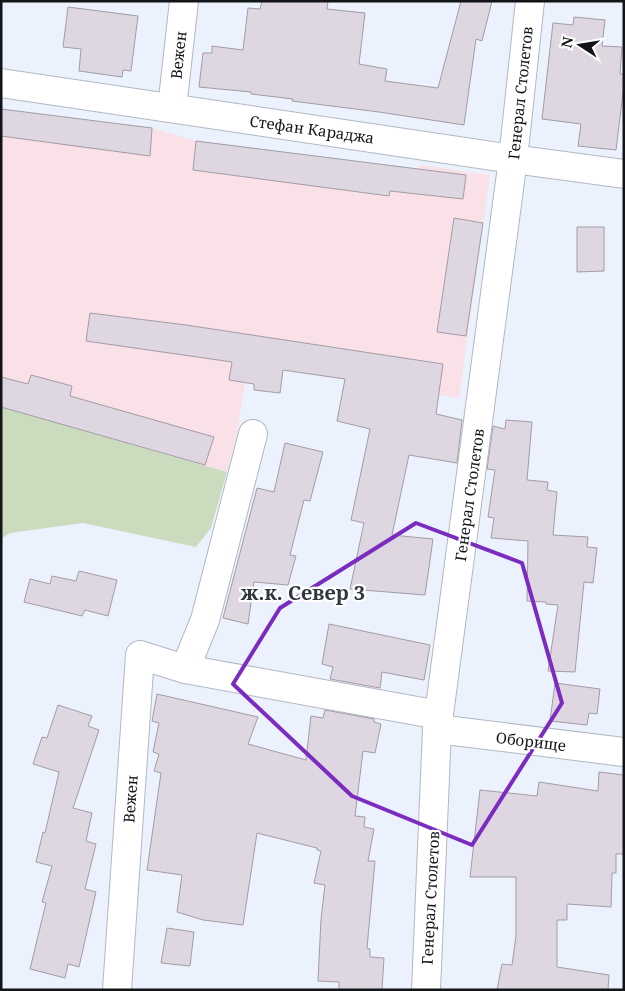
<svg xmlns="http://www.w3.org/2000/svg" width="625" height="991" viewBox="0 0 625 991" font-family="'Noto Serif',serif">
<rect width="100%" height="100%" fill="#ebf2fd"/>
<path fill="#fae0e7" d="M1,109L152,128L196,141L419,170L420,165L490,175L459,398L280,369L245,382L237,434L227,472L1,407Z"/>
<path fill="#cbdbbd" d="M1,407L227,472L211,528L196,547L83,523L10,533L1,539Z"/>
<path fill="#ded6e0" stroke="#a39ca5" d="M262,1H328L327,9L365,13L359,64L387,69L385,81L438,88L461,1H492L482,41L476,39L464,125L379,112L292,101L293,99L251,94V92L199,87L203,53H212V46L243,50L248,8L260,9Z
M68,7L138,16L131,71L123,70L122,77L79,71L81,49L63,47Z
M574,17L605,20L602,46L622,47L620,74H624V85L616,150L578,146L581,124L542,119L553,23L573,25Z
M1,109L152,128L150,156L1,136Z
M196,141L466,175L463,199L390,191L389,196L193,170Z
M454,218L483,223L466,336L437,332Z
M577,227H604V271L577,272Z
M90,313L186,325L443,364L436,414L462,420L457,463L409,455L392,535L433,539L425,595L350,589L364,523L351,520L370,429L337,421L345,379L283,370L280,393L254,390V384L229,380L232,362L86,341Z
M31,375L72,386L70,396L214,437L205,465L1,407V377L28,384Z
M506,420L532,422L527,480L548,482L547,490L557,492L553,535L588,537L587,547L597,548L593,583L584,582L575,672L548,671L558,605L546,604V602L527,601L528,541L491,538L494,518L488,517L495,470L487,469L493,426L505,429Z
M285,443L323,452L310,501L304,500L290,555L296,556L288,585L254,582L248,624L223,618L257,488L274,492Z
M79,571L117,580L108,616L85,610L82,616L24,602L30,579L50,584L52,576L76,581Z
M329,624L430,645L424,680L382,672L380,688L330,679L333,667L322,664Z
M555,683L600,689L597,714L589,713L587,725L550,721Z
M157,694L258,717L248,744L306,760L311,716L323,718L325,710L374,719V722L381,724L375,753L363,751L355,816L365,817L364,827L374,829L368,861H375L367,948L370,949V957L384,958L382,990H339V982L318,981L321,919L325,885L314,883L321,851L317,850V848L257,833L243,925L203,920L177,912L182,875L147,870L161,773L154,771L159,754L153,752L159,723L152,721Z
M58,705L92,716L88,726L99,730L73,808L92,813L86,841L96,844L85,889L96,892L79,967L68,964L65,978L30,969L46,903L42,902L52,866L36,862L43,832L45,833L59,772L33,764L42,737L47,738Z
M599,772L624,775V854H616V873H612L611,907L567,904V920H557V967L609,975L608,990H497L502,964L512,965L516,936V877H470L480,790L537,796L539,782L598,791Z
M167,928L194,932L190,966L161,963Z"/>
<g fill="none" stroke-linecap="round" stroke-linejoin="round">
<defs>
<path id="minor" d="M1,83L513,159L624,174
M172,108L184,1
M185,669L205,620L253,434
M437,729L624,752
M117,990L140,655L185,669L439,715
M426,990L437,729L513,159L530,1"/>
</defs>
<use href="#minor" stroke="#b2b8c3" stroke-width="30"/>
<use href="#minor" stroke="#fff" stroke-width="28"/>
</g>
<path fill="none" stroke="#7b2cbf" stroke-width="4" stroke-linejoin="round" d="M416,523L522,563L562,703L472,845L352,796L233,684L280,608Z"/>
<g text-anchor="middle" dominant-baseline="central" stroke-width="4.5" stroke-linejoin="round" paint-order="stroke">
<g font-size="15" fill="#121418" stroke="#fff">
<text transform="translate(178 55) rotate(-84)">Вежен</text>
<text transform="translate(520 93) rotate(-84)">Генерал Столетов</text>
<text transform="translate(312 129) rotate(8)">Стефан Караджа</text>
<text transform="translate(469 495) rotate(-82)">Генерал Столетов</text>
<text transform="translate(531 741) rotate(7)">Оборище</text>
<text transform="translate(130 799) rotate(-86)">Вежен</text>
<text transform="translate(430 898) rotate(-87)">Генерал Столетов</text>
</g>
<g font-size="20" font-weight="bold" fill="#32373f" stroke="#fff">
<text x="303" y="592">ж.к. Север 3</text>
</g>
</g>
<rect width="625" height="991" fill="none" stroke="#121418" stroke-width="5"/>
<g transform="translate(580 45) rotate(282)" stroke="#ffffff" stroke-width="4" paint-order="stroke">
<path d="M0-4L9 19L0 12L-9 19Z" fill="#121418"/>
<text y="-8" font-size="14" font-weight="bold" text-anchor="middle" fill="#121418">N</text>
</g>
</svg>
